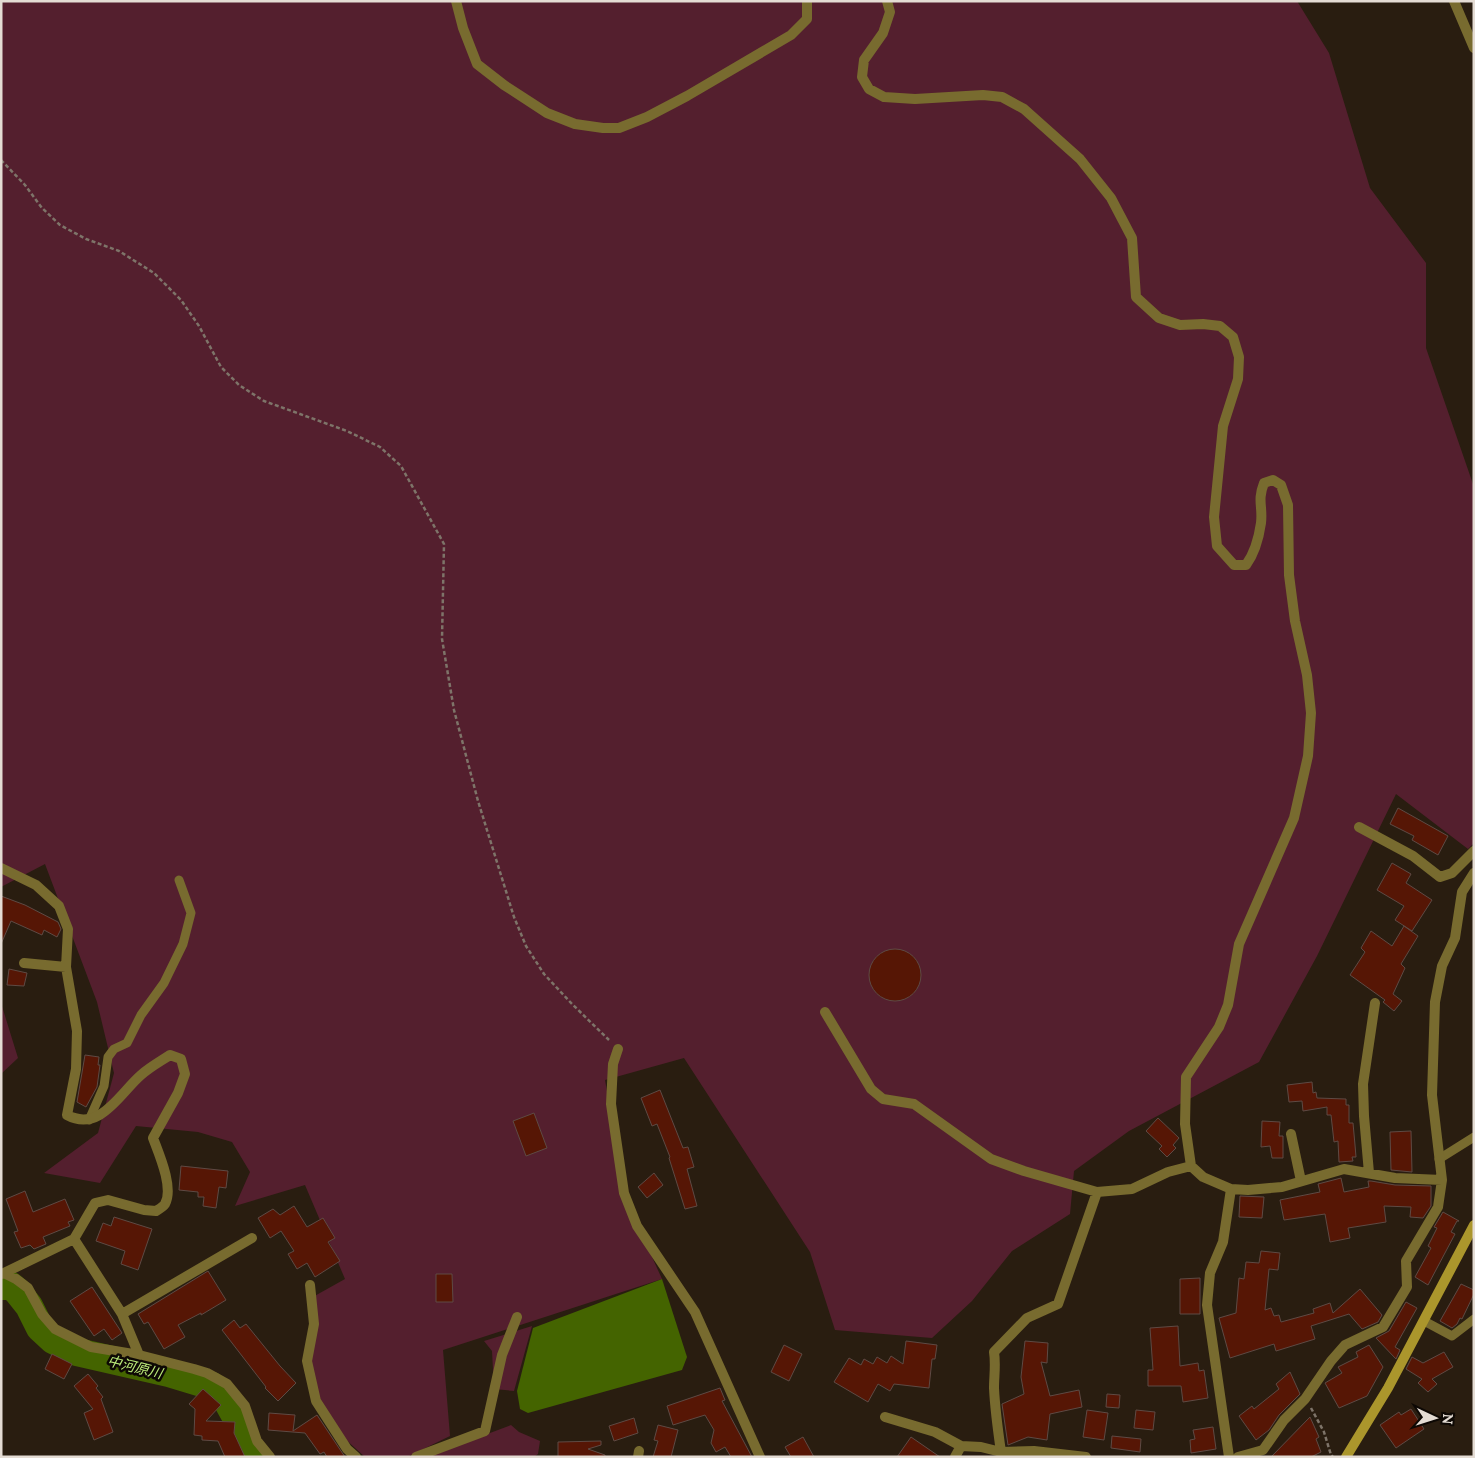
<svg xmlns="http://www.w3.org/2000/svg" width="1475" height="1458" viewBox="0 0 1475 1458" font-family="Lora,'Noto Sans JP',serif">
<rect width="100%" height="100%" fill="#291d10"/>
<path fill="#541f2e" d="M1,1H1297L1329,53L1370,188L1426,263V348L1474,487V843L1468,849L1396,794L1317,956L1259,1062L1129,1131L1074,1171L1070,1214L1012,1251L972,1301L932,1338L835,1330L810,1252L684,1058L605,1080L627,1202L662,1279L443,1350L450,1436L407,1457H365L332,1427L311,1380V1298L345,1279L305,1185L235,1206L250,1172L232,1142L198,1132L136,1126L100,1183L44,1173L98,1133L114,1073L97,1002L45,864L1,887Z
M1,1003L18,1058L1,1074Z
M532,1326L514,1391L494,1389L492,1351L484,1341Z
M511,1425L519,1432L540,1441L538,1454L534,1457H426Z"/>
<path fill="#446400" d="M662,1279L687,1357L682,1370L528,1413L520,1409L517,1391L533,1328Z"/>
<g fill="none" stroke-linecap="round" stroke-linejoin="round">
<path stroke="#446400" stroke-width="28" d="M1,1286H11L17,1291L29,1306L40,1328L53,1340L77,1352L169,1373L212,1386L226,1399L237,1419L247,1444L257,1457"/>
</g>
<path fill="#561605" stroke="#5e4a44" d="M1398,808L1448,836L1438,855L1412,840L1414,836L1390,824Z
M1392,863L1411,874L1406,883L1432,900L1412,931L1395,920L1404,906L1377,890Z
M1,896L25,905L58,922L61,929L57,937L44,930L42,935L11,921L1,944Z
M1404,926L1418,936L1401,964L1405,968L1393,994L1402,1001L1394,1011L1383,1002L1385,1000L1350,975L1365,952L1361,948L1371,931L1392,946Z
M869 975a26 26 0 1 1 52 0a26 26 0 1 1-52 0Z
M9,969L27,973L24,986L7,985Z
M85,1055L99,1057L98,1065H100L97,1087L86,1107L77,1102Z
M1312,1082L1313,1093L1316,1092L1317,1098L1346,1099V1105H1349V1123H1353L1355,1145L1356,1157H1352L1353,1161L1339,1162L1338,1141L1334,1142L1331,1115H1327V1107L1303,1111L1302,1101L1289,1102L1287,1085Z
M660,1090L683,1148L688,1147L694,1167L687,1169L697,1206L685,1209L669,1158L670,1157L657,1124L652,1126L641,1098Z
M534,1113L547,1148L526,1156L513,1121Z
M1158,1118L1179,1138L1173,1145L1176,1148L1167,1157L1159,1149L1162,1146L1146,1131Z
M1262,1121L1280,1122L1279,1136H1283V1158H1272L1270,1146L1261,1147Z
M1411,1131L1412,1172L1391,1170L1390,1132Z
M181,1166L228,1171L226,1188L219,1187L216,1208L203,1206L204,1197H198V1192L179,1190Z
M654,1173L663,1185L647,1198L638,1187Z
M1341,1178L1344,1192L1369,1187L1368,1181H1371L1395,1185L1431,1186V1206L1423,1218L1410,1217L1411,1207L1384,1206L1386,1222L1348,1228L1350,1238L1330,1242L1325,1214L1284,1220L1280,1200L1320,1192L1318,1184Z
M25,1191L33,1212L65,1199L74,1220L68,1222L70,1226L43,1237L46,1244L34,1249L30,1245L21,1248L14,1232L18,1231L6,1199Z
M1240,1196L1264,1197L1262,1218L1239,1217Z
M294,1206L307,1227L323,1218L335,1238L328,1242L340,1261L315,1277L307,1263L297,1269L288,1254L294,1251L281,1231L270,1238L258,1218L273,1209L280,1215Z
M1443,1212L1459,1221H1457L1451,1232L1455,1234L1428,1285L1415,1277L1431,1248L1428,1246L1437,1228L1434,1227Z
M114,1217L152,1229L138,1270L121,1264L125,1251L96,1241L103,1223L111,1226Z
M1261,1251L1280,1253L1278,1270L1269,1269L1265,1310L1271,1308L1274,1316L1279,1315L1281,1322L1314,1313L1313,1309L1330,1303L1333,1313L1360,1289L1382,1315L1378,1322L1362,1329L1349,1314L1311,1326L1315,1339L1276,1351L1274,1344L1230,1358L1219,1318L1236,1313L1239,1278L1244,1279L1246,1262L1259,1263Z
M208,1271L226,1300L201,1315V1313L178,1325L185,1337L164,1349L148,1322L144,1324L138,1314Z
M436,1274H452L453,1302H436Z
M1200,1278V1314H1180V1279Z
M1461,1284L1474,1290V1294L1462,1319L1460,1318L1457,1324L1452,1328L1440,1321Z
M92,1287L122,1333L112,1340L104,1329L94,1336L70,1301Z
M1406,1302L1417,1308L1395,1347L1400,1350L1396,1359L1376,1338L1389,1331Z
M234,1320L240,1328L246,1324L280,1366L296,1383L278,1401L265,1388L266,1387L222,1330Z
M1178,1326L1180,1366L1198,1363L1199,1371L1204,1370L1208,1398L1183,1402L1181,1386H1148V1370H1153L1150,1328Z
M906,1341L937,1345L935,1359H932L929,1388L894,1384L890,1391L878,1384L868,1402L834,1382L849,1358L861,1365L864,1359L873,1364L877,1357L887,1363L891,1356L903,1364Z
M1025,1341L1048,1343L1047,1363L1041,1362L1050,1396L1079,1390L1082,1407L1050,1414L1047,1440L1028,1437L1008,1445L1002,1404L1024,1394L1021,1377Z
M784,1345L802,1354L789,1381L771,1372Z
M1369,1345L1383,1367L1367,1396L1339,1408L1325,1383L1342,1373L1338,1367L1358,1357L1356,1352Z
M1444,1352L1453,1367L1432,1379L1437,1384L1428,1392L1418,1383L1422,1379L1406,1369L1412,1357L1423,1363Z
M52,1354L72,1364L64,1379L45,1369Z
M1290,1372L1300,1394L1279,1415L1269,1430L1256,1440L1239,1416L1252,1406L1254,1409L1279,1389L1276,1384Z
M88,1374L98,1386L96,1388L103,1397L101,1399L113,1432L94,1440L84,1413L93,1409L74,1386Z
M720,1388L725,1400L722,1401L752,1457H731L725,1447L716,1452L711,1443L714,1430L705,1415L673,1425L667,1406Z
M203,1389L221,1405L206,1421L235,1422L234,1433L245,1457H225L218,1441L202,1440V1436L194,1435L195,1409L189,1404Z
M1107,1394L1120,1395L1119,1408L1106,1407Z
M1411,1409L1424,1429L1396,1448L1380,1425L1399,1412L1401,1415Z
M1087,1410L1108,1413L1104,1440L1083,1437Z
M1136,1410L1155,1412L1153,1430L1134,1428Z
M269,1413L295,1415L293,1431L317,1415L345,1457H327L324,1452L320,1454L305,1433L268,1430Z
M1310,1417L1319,1437L1316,1439L1321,1452L1311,1457H1271Z
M634,1418L638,1433L614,1441L609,1426Z
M658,1425L678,1430L671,1457H653L658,1441L654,1440Z
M1213,1427L1216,1449L1191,1453L1190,1440L1195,1439L1193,1430Z
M1112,1436L1141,1439L1140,1452L1111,1448Z
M803,1437L814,1457H791L785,1447Z
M911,1437L940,1457H897Z
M601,1441V1445L588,1449L605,1455V1457H558V1442Z"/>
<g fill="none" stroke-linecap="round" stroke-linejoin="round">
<path stroke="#7e7469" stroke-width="2.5" stroke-dasharray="4 2.5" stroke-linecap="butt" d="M1,160L25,185L42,208L60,225L86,239L119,251L154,273L181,300L199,326L221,367L239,385L264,401L347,431L380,447L401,466L444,544L442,639L454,710L478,801L514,917L526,946L544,974L572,1004L609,1040
M1311,1408L1324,1432L1331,1455L1333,1457"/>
<path stroke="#786b2f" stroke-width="9" d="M89,1120L104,1086L108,1057L114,1049L127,1043L141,1015L164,983L183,944L191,913L179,880
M1439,1159L1474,1137
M1424,1321L1452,1336L1474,1319"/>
<path stroke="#786b2f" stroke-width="10" d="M456,1L463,28L477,64L504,85L547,113L575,124L603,128H619L647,117L687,96L791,35L807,19V1
M887,1L890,12L883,33L864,60L862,77L869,89L884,97L915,99L983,95L1002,97L1024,109L1080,159L1111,198L1132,238L1136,297L1159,318L1180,325L1203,324L1220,326L1233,337L1239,357L1238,379L1223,426L1214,517L1217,546L1234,565H1246C1254,554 1259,537 1261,523C1263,506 1257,501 1264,483L1273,480L1281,485L1288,505L1289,575L1295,621L1307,675L1311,713L1308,756L1294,818L1239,944L1228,1005L1219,1027L1186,1077L1185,1124L1191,1166L1203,1177L1231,1189L1223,1242L1210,1273L1207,1305L1229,1457
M1454,1L1474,48
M1359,827L1413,856L1440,877L1452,873L1474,851
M1,868L36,885L59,906L68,929L66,967L77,1031L76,1069L67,1115C100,1133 120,1093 141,1075C150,1067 161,1061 170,1055L181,1059L185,1074L178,1093L153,1138C159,1154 174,1188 165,1204C163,1207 159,1209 156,1211L144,1210L108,1200L95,1203L74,1239L122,1314L139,1355
M24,963L66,967
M825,1012L871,1089L883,1099L914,1104L991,1159L1024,1171L1097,1192L1132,1189L1168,1172L1191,1166
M618,1049L613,1064L611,1104L624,1193L637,1226L695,1312L760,1457
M1291,1134L1301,1181
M1369,1173L1364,1116L1363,1084L1375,1003
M1231,1189L1248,1190L1282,1187L1344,1169L1395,1178L1442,1180
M4,1273L74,1239
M1,1274L4,1273L16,1279L28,1288L42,1314L55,1329L91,1347L139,1355L194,1369L207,1373L227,1384L245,1406L257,1441L270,1457
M310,1285L314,1324L307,1361L316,1401L347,1449L356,1457
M122,1314L252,1238
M885,1417L935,1432L961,1446
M1001,1452C998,1431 995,1409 994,1388C994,1376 996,1364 994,1352L1027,1318L1058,1304L1097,1192
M416,1457L485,1431L502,1355L517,1317
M638,1457L639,1451
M955,1457L961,1446L981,1447L1001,1452L1034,1451L1086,1457
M1238,1457L1263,1450L1284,1420L1305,1399L1331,1361L1345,1345L1383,1327L1407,1287L1406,1261L1438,1207L1442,1180L1432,1095L1435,1002L1442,966L1455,938L1462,892L1474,873"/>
<path stroke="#ab962c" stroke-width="10" d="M1346,1457L1388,1388L1474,1225"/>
</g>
<g text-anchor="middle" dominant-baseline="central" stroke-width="5" stroke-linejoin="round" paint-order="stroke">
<g font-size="14" font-style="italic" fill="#bcec7a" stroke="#0d0804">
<text transform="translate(135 1367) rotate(14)">中河原川</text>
</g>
</g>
<rect width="1475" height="1458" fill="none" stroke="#e4dcd4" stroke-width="5"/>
<g transform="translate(1435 1418) rotate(94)" stroke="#0d0804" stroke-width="4" paint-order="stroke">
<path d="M0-4L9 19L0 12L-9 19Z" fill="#e4dcd4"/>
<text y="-8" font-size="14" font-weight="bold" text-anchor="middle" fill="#e4dcd4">N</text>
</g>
</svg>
